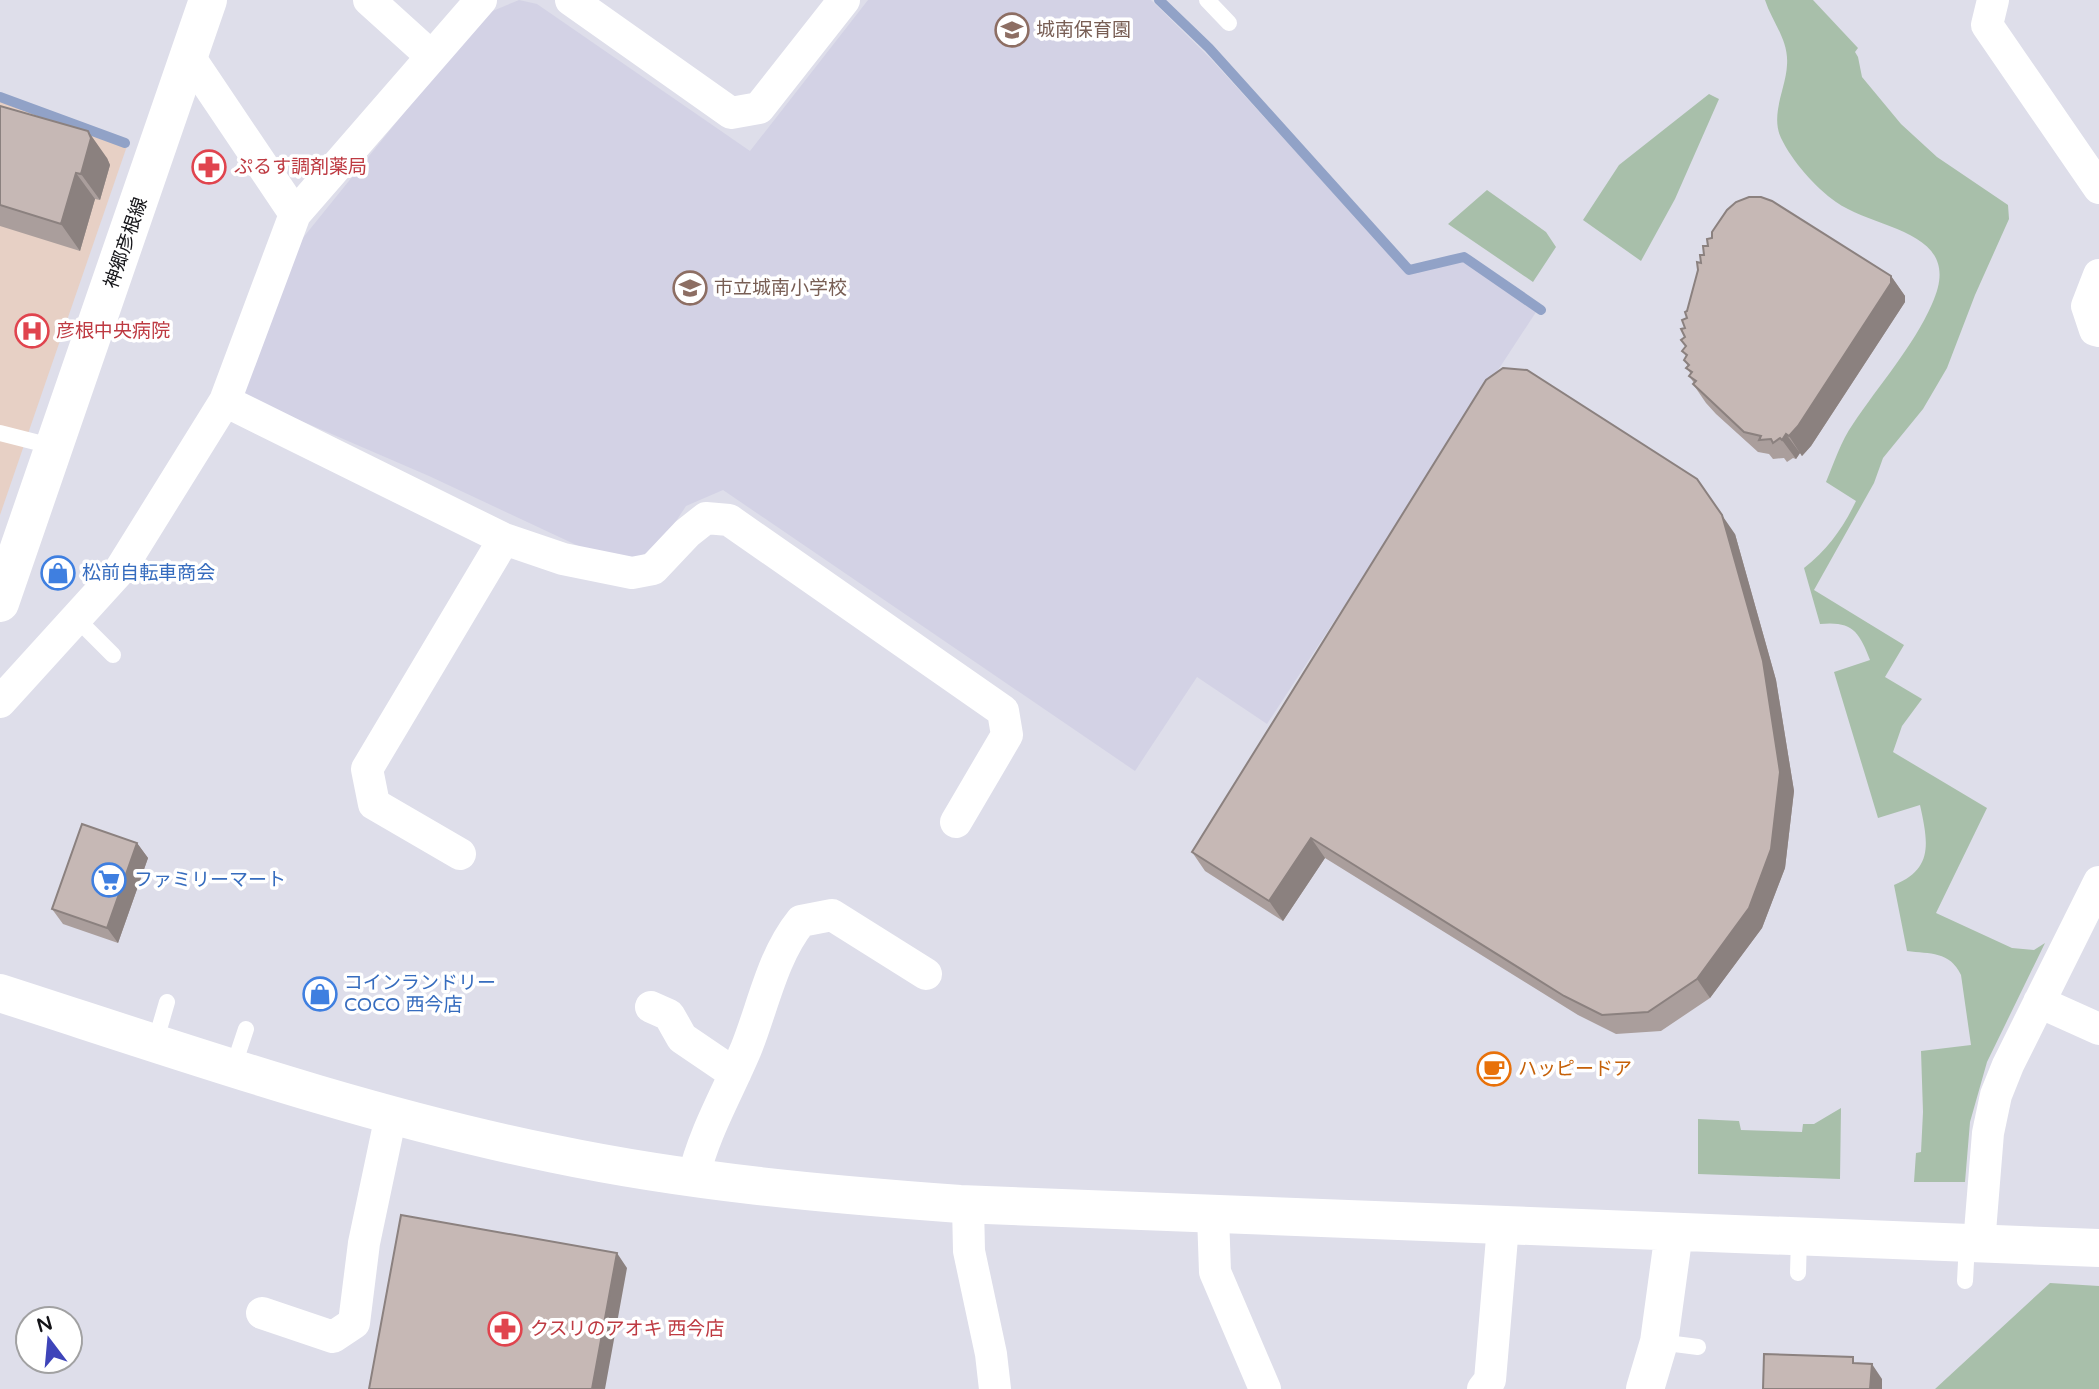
<svg xmlns="http://www.w3.org/2000/svg" width="2099" height="1389" viewBox="0 0 2099 1389" font-family="'Varela Round','Noto Sans JP',sans-serif">
<rect width="100%" height="100%" fill="#dedeea"/>
<path fill="#d3d2e5" d="M519,0L537,4L750,151L868,0H1151L1210,58L1408,274L1463,261L1536,312L1267,724L1197,677L1135,771L723,490L686,506L659,547L632,560L604,558L429,476L241,395L302,239L483,15Z"/>
<path fill="#e7d0c5" d="M0,101L127,146L0,515Z"/>
<path fill="#a8bfaa" d="M1765,0H1813L1858,48L1855,52L1858,57L1862,77L1901,124L1937,157L2008,205L2009,219L1975,295L1947,368L1923,409L1883,458L1874,483L1814,590L1904,645L1885,677L1922,699L1902,726L1893,752L1987,808L1936,913L2012,948L2034,950L2045,943L1987,1062L1970,1122L1965,1182H1914L1916,1153L1921,1152L1923,1112L1921,1051L1971,1045L1961,975C1950,951 1930,954 1907,951L1894,885C1934,869 1928,842 1920,805L1878,818L1834,672L1870,660C1859,631 1852,621 1820,624L1804,568C1828,549 1843,528 1856,501L1826,482C1834,463 1841,441 1853,424C1879,385 1913,347 1932,304C1966,230 1877,231 1836,202C1815,187 1792,161 1781,138C1770,115 1786,88 1787,65C1789,40 1772,22 1765,0Z
M1709,94L1719,99L1675,199L1641,261L1583,220L1619,165Z
M1487,190L1546,232L1556,247L1533,282L1448,224Z
M1841,1108L1840,1179L1698,1174V1119L1739,1121L1741,1130L1802,1132L1803,1124H1814Z
M2050,1283L2099,1286V1389H1935Z"/>
<g fill="none" stroke-linecap="round" stroke-linejoin="round">
<path stroke="#91a2c7" stroke-width="10" d="M1159,0L1209,48L1409,270L1464,257L1541,310
M0,97L125,143"/>
<path stroke="#fff" stroke-width="16" d="M1207,0L1229,23
M0,433L55,447
M76,618L113,655
M155,1043L167,1002
M233,1068L246,1029
M1798,1273L1799,1237
M1965,1281L1967,1243
M1659,1342L1698,1347"/>
<path stroke="#fff" stroke-width="32" d="M369,0L431,56
M571,0L731,113L759,108L844,0
M1993,0L1987,25L2099,188
M190,58L295,214
M2099,275L2087,306L2095,330L2099,331
M225,401L504,539L563,559L632,573L653,569L687,533L706,518L729,520L1003,711L1007,735L956,822
M0,702L120,570L225,401L295,214L481,0
M460,854L374,804L367,769L504,539
M2039,1002L2099,1029
M651,1007L669,1015L682,1038L735,1074
M693,1179C704,1132 727,1094 746,1049C763,1007 772,957 801,921L832,915L926,974
M968,1205L969,1251L991,1354L995,1389
M1213,1215L1215,1272L1265,1389
M1979,1244L1988,1133L1996,1095L2008,1065L2099,882
M262,1313L333,1337L354,1323L364,1243L391,1115
M1483,1389L1490,1380L1503,1226"/>
<path stroke="#fff" stroke-width="38" d="M0,603L208,0
M0,993C183,1052 366,1116 555,1154C689,1182 824,1194 960,1204L2099,1248
M1645,1389L1659,1342L1674,1232"/>
</g>
<path fill="#aa9e9c" d="M0,106L107,158L110,165L100,200L95,199L80,251L0,226Z
M1891,276L1905,296V302L1811,446L1802,456L1800,453L1796,459L1793,458L1787,462L1784,458L1773,459L1769,454L1758,452L1716,414L1706,403L1693,384L1694,383L1689,376L1691,374L1686,368L1688,366L1684,360L1686,356L1682,351L1686,347L1681,340Z
M1735,534L1776,680L1794,791L1785,868L1762,928L1710,998L1661,1031L1616,1034L1578,1015L1325,858L1283,921L1205,871L1192,852Z
M137,843L148,858L118,943L63,924L52,909Z"/>
<path fill="#8b817f" d="M88,131L107,158L110,165L100,200L81,174Z
M76,173L95,199L80,251L61,224Z
M1891,276L1905,296V302L1811,446L1802,456L1789,436Z
M1786,434L1800,453L1796,459L1782,440Z
M1697,479L1735,534L1776,680L1794,791L1785,868L1762,928L1710,998L1697,979Z
M1311,838L1325,858L1283,921L1269,901Z
M137,843L148,858L118,943L107,928Z
M617,1253L627,1268L605,1389H592Z
M1872,1364L1882,1379V1389H1870Z"/>
<path fill="#c6b8b5" stroke="#8b817f" stroke-width="2" d="M0,106L88,131L91,138L81,174L76,173L61,224L0,205Z
M1749,197H1761L1772,201L1891,276V283L1798,426L1789,436L1786,434L1782,440L1780,438L1773,443L1771,439L1759,440L1761,436L1744,432L1693,384L1696,381L1689,376L1692,372L1686,368L1689,365L1684,360L1687,355L1682,351L1686,346L1681,340L1685,337L1681,329L1685,328L1682,320L1687,318L1685,312L1687,311L1698,270L1697,262L1701,263L1700,255H1704L1703,246H1708L1707,239L1712,238V232L1727,210L1736,202Z
M1503,368L1527,370L1697,479L1722,515L1763,661L1780,772L1771,849L1749,908L1697,979L1648,1012L1602,1015L1564,996L1311,838L1269,901L1192,852L1486,380Z
M82,824L137,843L107,928L52,909Z
M401,1215L617,1253L592,1389H369Z
M1764,1354L1853,1357V1363L1872,1364L1870,1389H1763Z"/>
<defs>
<symbol id="school-ring" viewBox="-11 -11 22 22"><circle r="9.5" fill="#fff" stroke="#8d6e63" stroke-width="1.5"/><path d="M0-5L7-2L0 1L-7-2ZM-4 1L0 2.5L4 1V4Q0 6-4 4Z" fill="#8d6e63"/></symbol>
<symbol id="pharmacy-ring" viewBox="-11 -11 22 22"><circle r="9.5" fill="#fff" stroke="#e0444e" stroke-width="1.5"/><path d="M-2-6h4v4h4v4h-4v4h-4v-4h-4v-4h4Z" fill="#e0444e"/></symbol>
<symbol id="hospital-ring" viewBox="-11 -11 22 22"><circle r="9.5" fill="#fff" stroke="#e0444e" stroke-width="1.5"/><path d="M-5-5h3v3.5h4V-5h3V5h-3V1.5h-4V5h-3Z" fill="#e0444e"/></symbol>
<symbol id="shop-ring" viewBox="-11 -11 22 22"><circle r="9.5" fill="#fff" stroke="#3f7fe0" stroke-width="1.5"/><path d="M-5-2.5h2.3a2.7 3.5 0 0 1 5.4 0H5L5.5 6h-11ZM-1.5-2.5h3a1.5 2.3 0 0 0-3 0Z" fill="#3f7fe0"/></symbol>
<symbol id="supermarket-ring" viewBox="-11 -11 22 22"><circle r="9.5" fill="#fff" stroke="#3f7fe0" stroke-width="1.5"/><path d="M-6-5.5h2.5l.6 2H6L4.5 2H-2.5L-4.4-4H-6ZM-1.5 3.2a1.3 1.3 0 1 0 .1 0ZM3 3.2a1.3 1.3 0 1 0 .1 0Z" fill="#3f7fe0"/></symbol>
<symbol id="cafe-ring" viewBox="-11 -11 22 22"><circle r="9.5" fill="#fff" stroke="#e8710a" stroke-width="1.5"/><path d="M-5.5-4.5H6V0H3Q3 3.5 0 3.5H-2.5Q-5.5 3.5-5.5 0ZM3-3.2v2h1.7v-2ZM-6 4.5H4V6H-6Z" fill="#e8710a"/></symbol>
</defs>
<g fill-rule="evenodd">
<use href="#school-ring" x="993" y="11" width="38" height="38"/>
<use href="#pharmacy-ring" x="190" y="148" width="38" height="38"/>
<use href="#school-ring" x="671" y="269" width="38" height="38"/>
<use href="#hospital-ring" x="13" y="312" width="38" height="38"/>
<use href="#shop-ring" x="39" y="554" width="38" height="38"/>
<use href="#supermarket-ring" x="90" y="861" width="38" height="38"/>
<use href="#shop-ring" x="301" y="975" width="38" height="38"/>
<use href="#cafe-ring" x="1475" y="1050" width="38" height="38"/>
<use href="#pharmacy-ring" x="486" y="1310" width="38" height="38"/>
</g>
<g text-anchor="middle" dominant-baseline="central" stroke-width="7" stroke-linejoin="round" paint-order="stroke">
<g font-size="19" fill="#785e54" stroke="#fff" text-anchor="start">
<text x="1036" y="30">城南保育園</text>
<text x="714" y="288">市立城南小学校</text>
</g>
<g font-size="19" fill="#be3a42" stroke="#fff" text-anchor="start">
<text x="234" y="167">ぷるす調剤薬局</text>
<text x="56" y="331">彦根中央病院</text>
<text x="530" y="1329">クスリのアオキ 西今店</text>
</g>
<g font-size="19" fill="#131317" stroke="#fff">
<text transform="translate(126 243) rotate(-71)">神郷彦根線</text>
</g>
<g font-size="19" fill="#366cbe" stroke="#fff" text-anchor="start">
<text x="82" y="573">松前自転車商会</text>
<text x="134" y="880">ファミリーマート</text>
<text x="344" y="983">コインランドリー<tspan x="344" dy="22">COCO 西今店</tspan></text>
</g>
<g font-size="19" fill="#c56008" stroke="#fff" text-anchor="start">
<text x="1518" y="1069">ハッピードア</text>
</g>
</g>
<g transform="translate(49 1340) rotate(344)"><circle r="33" fill="#ffffff" stroke="#a1a1a2" stroke-width="2"/>
<path d="M0-5L12 26L0 18L-12 26Z" fill="#3e44b9"/>
<text y="-10" font-size="19" font-weight="bold" text-anchor="middle" fill="#131317">N</text>
</g>
</svg>
